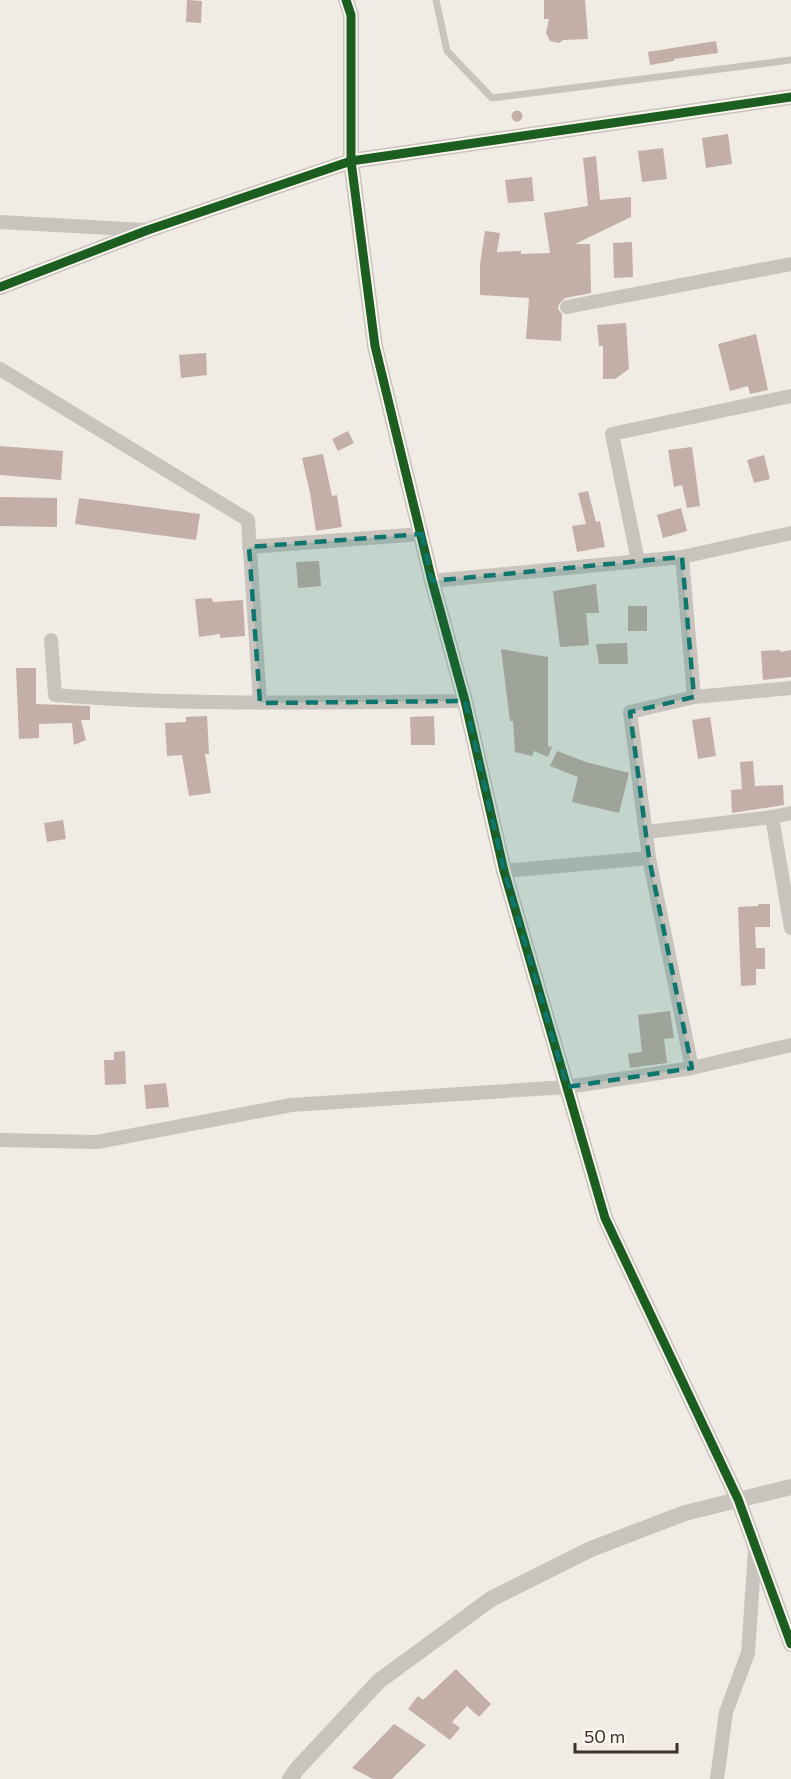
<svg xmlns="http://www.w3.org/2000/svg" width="791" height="1779" viewBox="0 0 791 1779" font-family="Commissioner,sans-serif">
<rect width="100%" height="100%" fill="#f0ebe5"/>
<path fill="#c3afa7" d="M187,0L202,1L201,23L186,22Z
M544,0H585L588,39L563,40L559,43L550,41L546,33L549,19H544Z
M716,41L718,53L674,59V61L650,65L648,52Z
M511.5 116a5.5 5.5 0 1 1 11 0a5.5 5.5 0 1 1-11 0Z
M728,134L732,164L706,168L702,138Z
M663,148L667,179L642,182L638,151Z
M596,156L600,200L631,197V217L575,244H590L591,293L565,298L559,304L558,309L562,314L561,341L526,339L529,298L480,295V264L485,231L500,233L497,252L521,251V254L550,253L544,213L588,206L583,158Z
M532,177L534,201L508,203L505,180Z
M632,242L633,277L614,278L613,243Z
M626,323L629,369L615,379H603V346H599L597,325Z
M756,334L768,390L750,394L748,386L730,391L718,344Z
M206,353L207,375L181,378L179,355Z
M348,431L354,443L338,451L332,439Z
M0,446L63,451L61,480L0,475Z
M692,447L700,506L687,508L682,485L674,487L668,450Z
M323,454L332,496L337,495L342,527L316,531L310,493L302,458Z
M764,455L770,479L754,483L747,460Z
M588,491L596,522L600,521L605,547L577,552L572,526L586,524L578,493Z
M0,497L57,498V527L0,526Z
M79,498L200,514L196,540L75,524Z
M681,508L687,531L663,538L657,515Z
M319,561L321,586L298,588L296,562Z
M596,584L599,613H586L589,645L560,647L553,591Z
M212,598L213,602L243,600L245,636L220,638V634L199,637L195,599Z
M628,606H647V631H628Z
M627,643L628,664H599L596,644Z
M501,649L548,657V746L552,747L548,757L534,751L532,756L515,752L513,721H510Z
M780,650V652L791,650V677L763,680L761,651Z
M16,668H36V704L90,706V720H81L86,740L74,745L72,723L39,724V738L19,739Z
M207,716L209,754H205L211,793L189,796L182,755L167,756L165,723L186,722V717Z
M434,716L435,745H411L410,717Z
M710,717L716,756L698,759L692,720Z
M557,751L586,762L629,773L619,813L572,802L578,777L550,766Z
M753,761L755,786L783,785L784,805L732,813L731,790L742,789L740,762Z
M63,820L66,839L47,842L44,823Z
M758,904H770V927H755L756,948H765V969H756V985L741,986L738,907L758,906Z
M670,1011L674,1038L664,1039L667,1063L630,1068L628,1054L642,1052L638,1015Z
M125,1051L126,1084L105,1085L104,1060H114V1052Z
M166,1083L169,1107L146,1109L144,1085Z
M456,1669L491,1704L479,1717L467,1706L452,1722L460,1728L450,1740L408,1709L418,1696L423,1700Z
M394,1724L426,1745L392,1779H373L352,1768Z"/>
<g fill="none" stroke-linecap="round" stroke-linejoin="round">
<path stroke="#c9c3be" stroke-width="7" d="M436,0L447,51L492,98L791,60"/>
<path stroke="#c9c3be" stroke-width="14" d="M0,222L145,230
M567,307L791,264
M0,369L248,520L260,703
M249,547L422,534
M682,557L694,697
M638,561L612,434L791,396
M432,581L682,557L791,533
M51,640L55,695C192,706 329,702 465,701
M772,817L791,928
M647,832L772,817L791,813
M504,871L649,858
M692,1068L649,858L630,712L694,697L791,688
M0,1140L97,1142L291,1105L567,1087L692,1068L791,1045
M717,1779L726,1712L748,1653L755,1550"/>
<path stroke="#c9c3be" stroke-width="16" d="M346,0L351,15V161L375,346L432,581L465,701L504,871L605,1218L738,1499L791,1644
M0,287L148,230L351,161L791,97
M290,1779L297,1769L379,1681L491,1599L591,1549L685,1513L791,1487"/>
<defs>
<path id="cycleway" d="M346,0L351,15V161L375,346L432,581L465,701L504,871L605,1218L738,1499L791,1644
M0,287L148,230L351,161L791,97"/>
</defs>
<use href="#cycleway" stroke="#fbf5ee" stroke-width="13"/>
<use href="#cycleway" stroke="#1b5e20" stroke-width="9"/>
</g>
<path fill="#0f766e" fill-opacity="0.2" stroke="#0f766e" stroke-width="4.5" stroke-dasharray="12 8" stroke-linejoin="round" d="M422,534L432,581L682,557L694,697L630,712L649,858L692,1068L567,1087L504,871L465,701L260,703L249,547Z"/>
<path d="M575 1743v9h102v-9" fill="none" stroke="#3b302b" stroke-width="3"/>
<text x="584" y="1743" font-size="18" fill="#3b302b" stroke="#fbf5ee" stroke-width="4.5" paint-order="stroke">50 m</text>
</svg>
